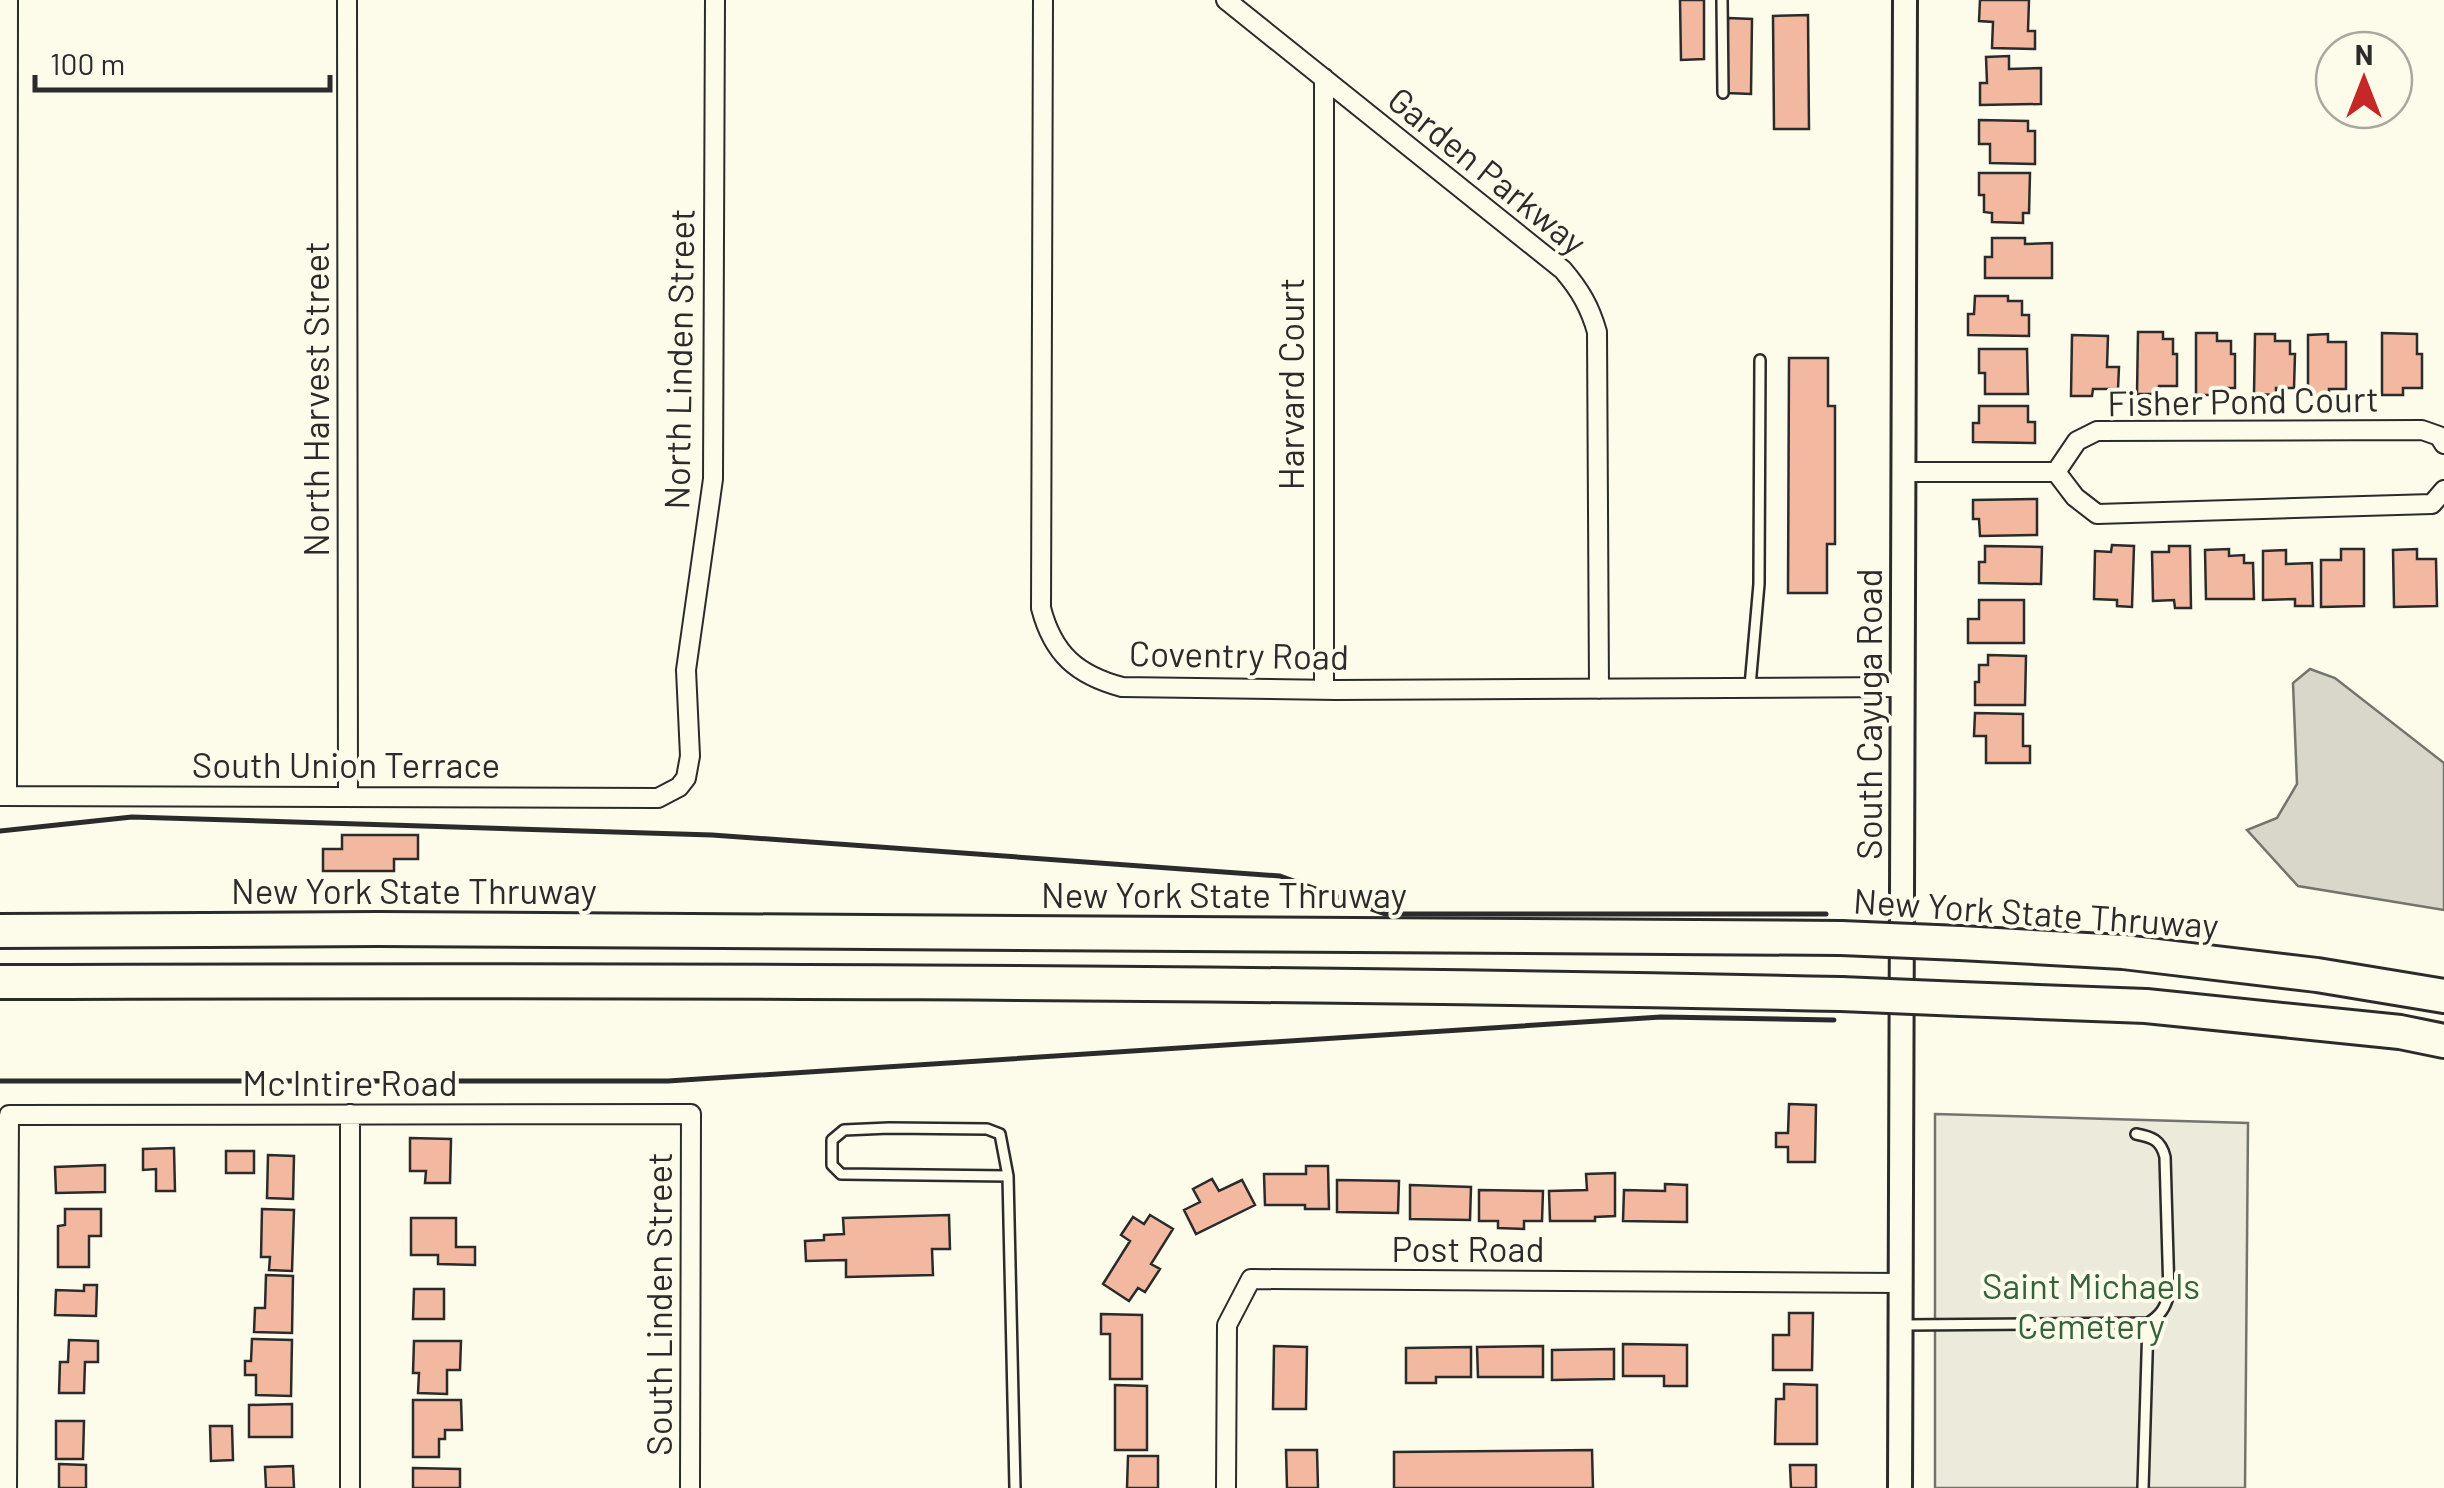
<svg xmlns="http://www.w3.org/2000/svg" width="2444" height="1488" viewBox="0 0 2444 1488" font-family="Barlow,sans-serif">
<rect width="100%" height="100%" fill="#fdfbea"/>
<path fill="#ecebdb" stroke="#74746e" stroke-width="2.5" d="M1935,1114L2248,1123L2245,1488H1935Z"/>
<path fill="#d8d7c9" stroke="#74746e" stroke-width="2.5" d="M2310,669L2335,678L2444,763V910L2298,886L2247,830L2277,818L2297,784L2293,683Z"/>
<path fill="#f2b8a0" stroke="#2b2b2b" stroke-width="2.5" d="M1680,0H1704V59L1681,60Z
M1980,0H2029L2028,31H2035V49L1992,48L1993,22L1979,21Z
M1808,15L1809,129H1774L1773,16Z
M1728,18L1752,19L1751,94L1727,93Z
M2009,56V69L2041,68V104L1980,105V83H1987L1986,57Z
M1979,120L2028,121V131H2035V164L1990,163V144H1979Z
M1979,173H2030L2029,213H2023V223L1992,222V213L1984,212V195H1979Z
M1992,238H2025V244L2052,243V278H1985V257H1992Z
M1975,296H2008V301H2022V315H2029V336L1968,335V314H1974Z
M2138,332H2163V339H2173V354H2177V386H2159V394H2137Z
M2196,333H2217V341H2231V354H2235V388H2218V395H2196Z
M2382,333L2417,334V354H2422V388H2403V395H2382Z
M2255,334H2275V341H2290V354H2295L2294,388H2276V395L2254,394Z
M2328,334V342H2346V389H2329V396H2308V335Z
M2072,335L2108,336L2107,367H2119L2118,389H2093L2092,396H2071Z
M1979,349H2027L2028,394H1985V373H1979Z
M1789,358H1828V406H1835V544H1827V593H1788Z
M1979,406H2028V422H2035V443L1973,442V423H1979Z
M2037,499V535L1980,536L1979,519H1973V500Z
M2112,545L2134,546L2132,607L2117,606V600L2094,599L2095,551L2111,552Z
M1985,546L2042,547L2041,584L1979,583V562H1985Z
M2169,546H2190L2191,608H2175L2174,600L2153,601L2152,552H2169Z
M2229,549V556L2244,555V563H2253L2254,599H2206L2205,550Z
M2341,549H2364V606L2321,607V560H2341Z
M2417,549V559H2436L2437,606L2394,607L2393,550Z
M2286,550V564L2312,563L2313,606H2295V599L2263,600V551Z
M1979,600H2024V643H1968V619H1979Z
M1988,655L2026,656L2025,705H1975V682H1979V665H1988Z
M1975,713L2023,714V746H2030V763H1986V736H1974Z
M342,835H418V859H394V871H323V849H342Z
M1789,1104L1816,1105L1815,1162H1788V1147H1776V1133H1788Z
M410,1138L451,1139L450,1183H425L426,1171H410Z
M174,1148L175,1191H156V1169L143,1170V1149Z
M226,1151H254V1173H226Z
M268,1155L294,1156L293,1199L267,1198Z
M105,1165V1192L56,1193L55,1167Z
M1306,1166H1328L1329,1209H1305V1205H1265L1264,1174H1306Z
M1615,1173V1216L1595,1217V1221H1550L1549,1191L1587,1190L1586,1174Z
M1212,1179L1219,1191L1242,1180L1255,1205L1196,1234L1184,1210L1200,1202L1193,1189Z
M1337,1180L1399,1181L1398,1213L1337,1212Z
M1665,1184L1687,1185V1222L1623,1221L1624,1190L1665,1191Z
M1410,1185L1471,1187L1470,1220L1410,1219Z
M1479,1190L1543,1191L1542,1221H1524V1229L1498,1228V1221H1479Z
M65,1209H101V1236H89V1267H58V1226L65,1225Z
M262,1209L294,1210L292,1271L269,1270L270,1257H261Z
M949,1215L950,1249H932L933,1275L846,1277V1260L806,1261L805,1241L824,1240V1235L844,1234L843,1218Z
M1150,1215L1173,1229L1151,1264L1160,1269L1145,1292L1138,1288L1129,1301L1103,1284L1130,1241L1121,1235L1133,1217L1144,1224Z
M411,1218H456V1247H475V1265L438,1264V1255H411Z
M266,1275L293,1276L292,1333L254,1332L255,1308H265Z
M84,1285H97L96,1316L55,1315L56,1290L84,1291Z
M414,1289H444V1319H413Z
M1789,1313H1813L1812,1370H1773V1335H1789Z
M1101,1314L1142,1315V1379H1110V1334H1101Z
M252,1339L292,1340L291,1396L256,1395V1375H245V1361H251Z
M69,1340L98,1341V1362H85L84,1393H59L60,1362H68Z
M414,1341H461L460,1370H447V1394L418,1393L419,1373H413Z
M1623,1344L1687,1345V1386H1664V1376H1623Z
M1274,1346L1307,1347L1306,1409H1273Z
M1543,1346V1377H1478L1477,1347Z
M1471,1347V1377H1436V1383H1406V1348Z
M1614,1349V1379L1552,1380V1350Z
M1784,1384L1817,1385V1444H1775L1776,1399H1784Z
M1115,1385L1147,1386V1450H1115Z
M413,1400H461L462,1430H445V1439H439V1457H413Z
M292,1404V1437H249V1405Z
M56,1421H84L83,1459H56Z
M210,1426H232L233,1460L211,1461Z
M1286,1450H1317L1318,1488H1287Z
M1592,1450L1593,1488H1394V1452Z
M1128,1456H1158V1488H1127Z
M59,1464L86,1465V1488H59Z
M1790,1465H1816V1488H1791Z
M293,1466L294,1488H266L265,1467Z
M413,1468L460,1469V1488H413Z"/>
<g fill="none" stroke-linecap="round" stroke-linejoin="round">
<defs>
<path id="service" d="M1722,0L1723,93
M1750,686L1759,584L1760,360
M1008,1176L841,1174L832,1165V1140L844,1130L889,1128L987,1129L1000,1134L1008,1176L1015,1488
M1903,1325L2148,1323C2161,1315 2165,1308 2169,1294L2165,1157C2161,1140 2152,1137 2136,1134
M2143,1488L2148,1323"/>
<path id="minor" d="M347,0L348,797
M1043,0L1041,608C1053,654 1077,675 1122,687L1336,690L1902,687
M1226,0L1563,270C1580,290 1590,307 1597,332L1599,689
M1324,78V689
M1904,472H2056
M2056,472L2077,441L2097,431L2422,430L2439,436L2444,444
M2056,472L2075,497L2097,514L2432,504L2444,490
M0,796L658,798L679,787L686,778L690,756L686,670L713,479L715,0
M7,796L8,0
M7,1488L9,1115L691,1114L690,1488
M350,1488V1114
M1226,1488L1227,1325L1251,1279L1900,1283"/>
<path id="tertiary" d="M1900,1488L1905,0"/>
<path id="motorway" d="M0,931L378,929L1841,938
M1960,943L2123,952L2317,975L2444,996
M0,982C614,980 1228,981 1841,994
M1961,999L2146,1006L2400,1032L2444,1041"/>
</defs>
<use href="#service" stroke="#2b2b2b" stroke-width="14"/>
<use href="#minor" stroke="#2b2b2b" stroke-width="22"/>
<use href="#tertiary" stroke="#2b2b2b" stroke-width="28"/>
<use href="#motorway" stroke="#2b2b2b" stroke-width="38"/>
<use href="#service" stroke="#fdfbea" stroke-width="9"/>
<use href="#minor" stroke="#fdfbea" stroke-width="18"/>
<use href="#tertiary" stroke="#fdfbea" stroke-width="22"/>
<use href="#motorway" stroke="#fdfbea" stroke-width="32"/>
<defs>
<path id="motorway-bridge" d="M1841,938L1960,943
M1841,994L1961,999"/>
</defs>
<use href="#motorway-bridge" stroke="#2b2b2b" stroke-width="38" stroke-linecap="butt"/>
<use href="#motorway-bridge" stroke="#fdfbea" stroke-width="32"/>
<path stroke="#2b2b2b" stroke-width="5" d="M0,831L132,817L712,835L1280,876L1385,914H1826
M0,1081H668L1661,1017L1834,1020"/>
</g>
<g text-anchor="middle" dominant-baseline="central" stroke-width="8" stroke-linejoin="round" paint-order="stroke">
<g font-size="35" fill="#2b2b2b" stroke="#fdfbea">
<text transform="translate(1488 170) rotate(39)">Garden Parkway</text>
<text transform="translate(678 359) rotate(-89)">North Linden Street</text>
<text transform="translate(1290 384) rotate(-90)">Harvard Court</text>
<text transform="translate(315 399) rotate(-90)">North Harvest Street</text>
<text transform="translate(2243 400) rotate(-1)">Fisher Pond Court</text>
<text transform="translate(1239 654) rotate(1)">Coventry Road</text>
<text transform="translate(1868 714) rotate(-90)">South Cayuga Road</text>
<text x="346" y="764">South Union Terrace</text>
<text x="414" y="890">New York State Thruway</text>
<text x="1224" y="894">New York State Thruway</text>
<text transform="translate(2036 912) rotate(4)">New York State Thruway</text>
<text x="350" y="1082">Mc Intire Road</text>
<text x="1468" y="1248">Post Road</text>
<text transform="translate(658 1304) rotate(-90)">South Linden Street</text>
</g>
<g font-size="35" fill="#34623c" stroke="#fdfbea">
<text x="2091" y="1285">Saint Michaels<tspan x="2091" dy="40">Cemetery</tspan></text>
</g>
</g>
<g transform="translate(2364 80)"><circle r="48" fill="#fdfbea" stroke="#a9a89e" stroke-width="2.5"/>
<path d="M0-8L18 38L0 25L-18 38Z" fill="#c62828"/>
<text y="-15" font-size="28" font-weight="bold" text-anchor="middle" fill="#2b2b2b">N</text>
</g>
<path d="M35 75v15h295v-15" fill="none" stroke="#2b2b2b" stroke-width="5"/>
<text x="50" y="75" font-size="30" fill="#2b2b2b" stroke="#fdfbea" stroke-width="8" paint-order="stroke">100 m</text>
</svg>
